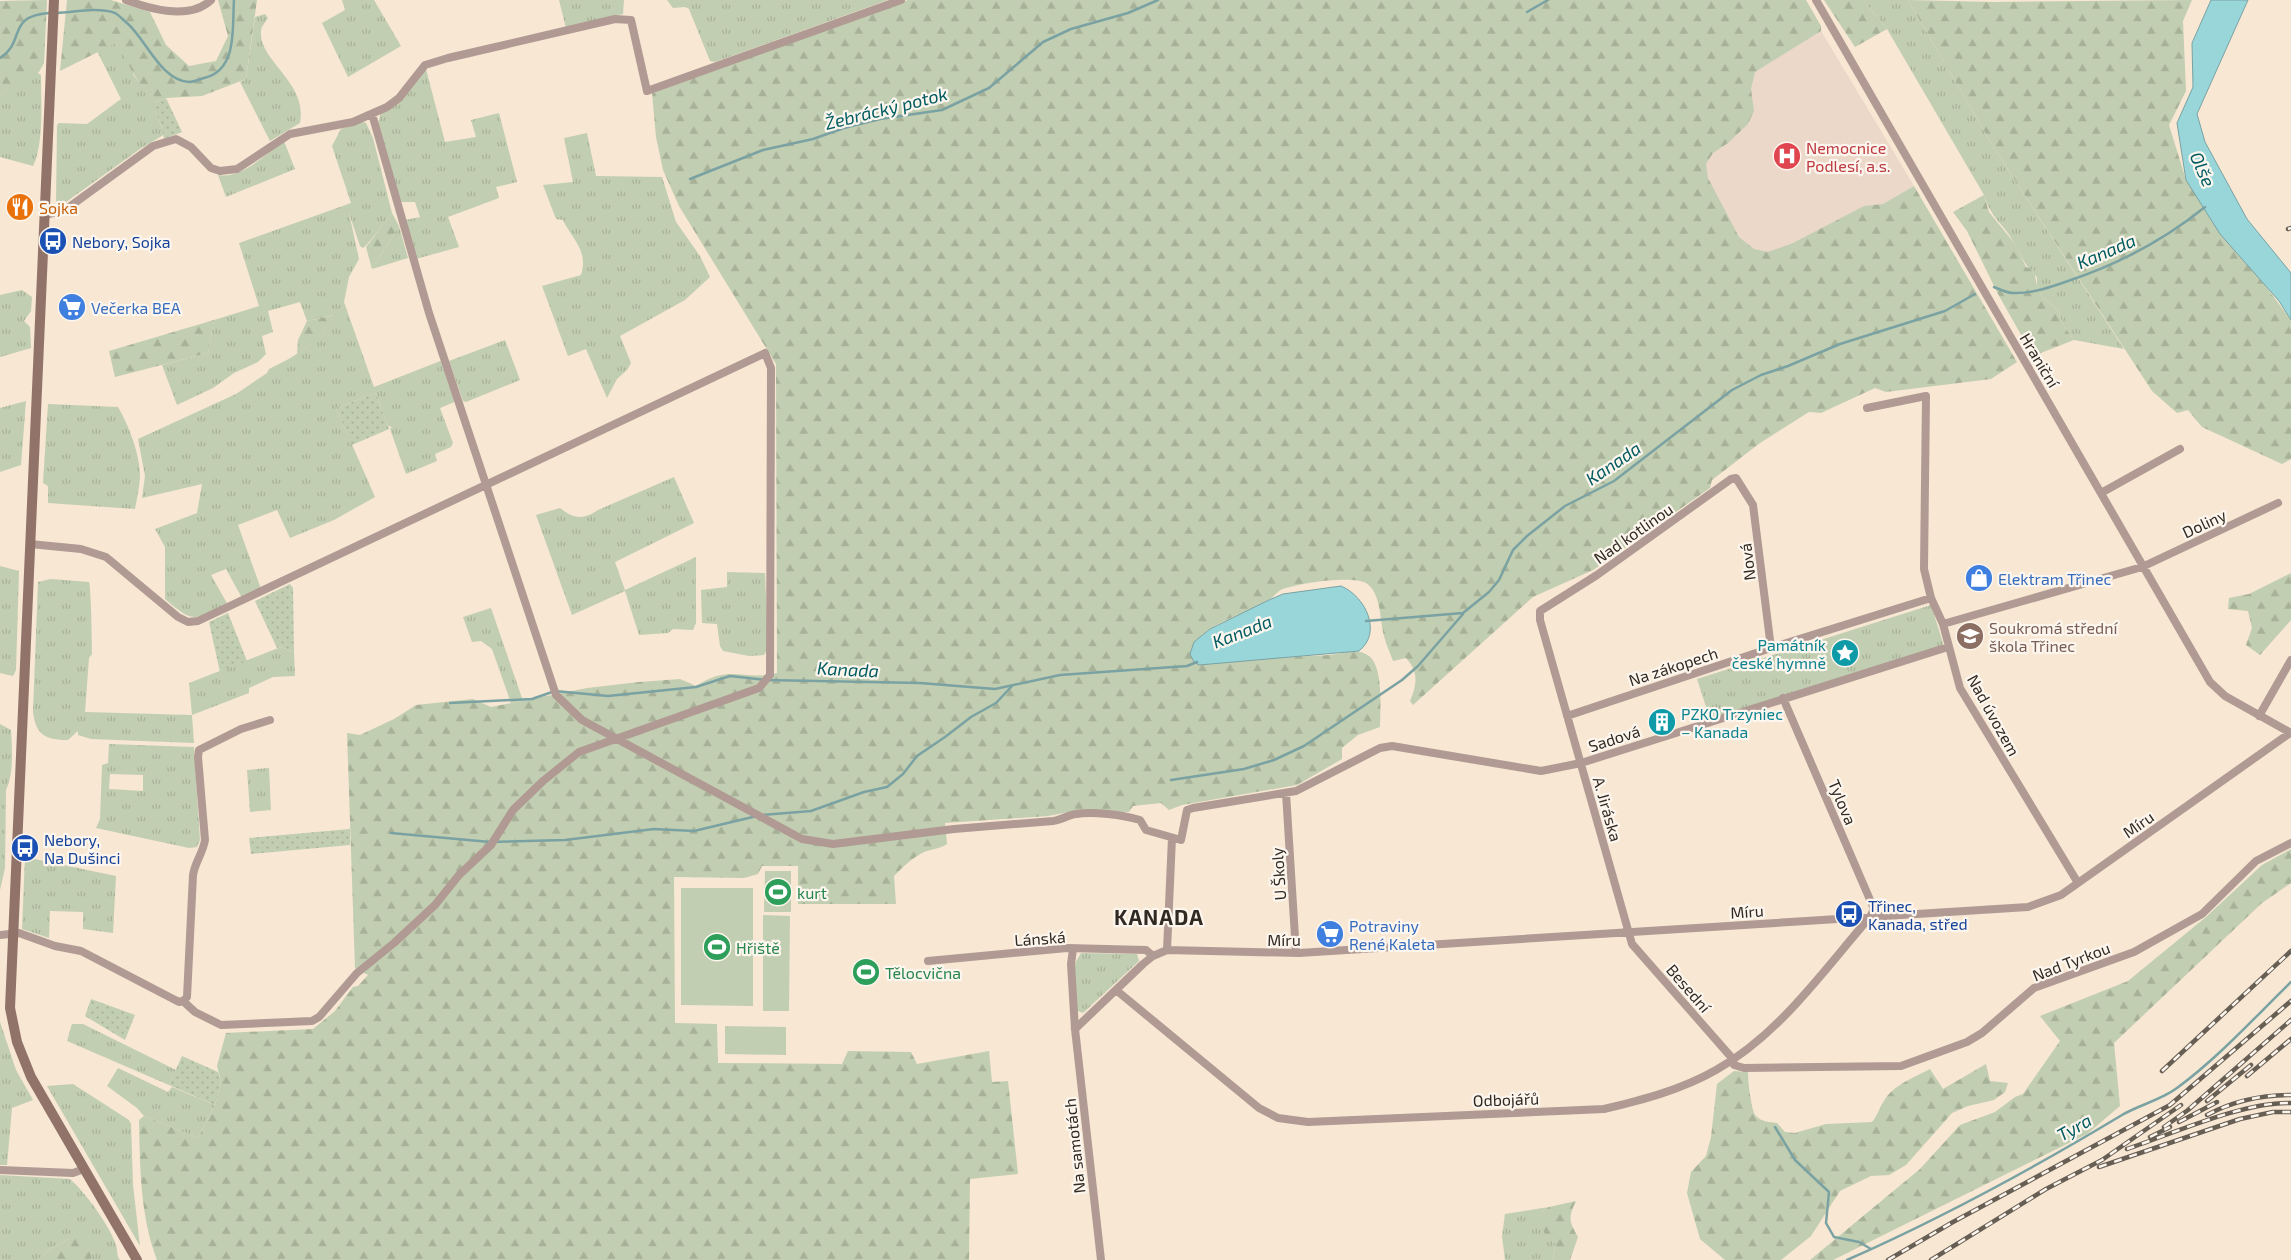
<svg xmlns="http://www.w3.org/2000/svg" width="2291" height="1260" viewBox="0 0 2291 1260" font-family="'Exo 2',sans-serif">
<defs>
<pattern id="grass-tufts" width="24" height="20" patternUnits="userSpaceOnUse" patternTransform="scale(1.25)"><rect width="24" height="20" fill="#c2ceb1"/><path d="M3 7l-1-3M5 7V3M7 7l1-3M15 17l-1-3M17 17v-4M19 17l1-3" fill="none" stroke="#a7b198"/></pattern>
<pattern id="forest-firs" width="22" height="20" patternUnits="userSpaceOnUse" patternTransform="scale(1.25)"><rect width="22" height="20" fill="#c2ceb1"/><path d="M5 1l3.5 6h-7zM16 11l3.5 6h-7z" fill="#a7b198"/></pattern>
<pattern id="garden-dots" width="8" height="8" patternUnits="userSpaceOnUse" patternTransform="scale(1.25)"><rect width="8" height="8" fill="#c2ceb1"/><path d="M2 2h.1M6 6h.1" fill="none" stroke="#a7b198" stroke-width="1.8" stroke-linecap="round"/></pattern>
</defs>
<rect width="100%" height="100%" fill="#f7e7d3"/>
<path fill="#ebd8c9" d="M1821,31L1914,186L1753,282L1661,127Z"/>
<path fill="url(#grass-tufts)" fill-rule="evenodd" d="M342,0H374L401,46L348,77L322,23L345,10Z
M559,0H624L623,14L566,28Z
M667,0H888L715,62L710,61L689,9L685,7L673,8Z
M1863,0H1908L1994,148L2124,349L2074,340L2063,325L2058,310L2042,297L2037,286V277C2026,267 2022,258 2015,245C2005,224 1992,221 1984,195L1887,29Z
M265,14L268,18C266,22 261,26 261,31C258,61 308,82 300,123L270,141L240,82L246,79L255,17Z
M116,43L130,64L134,76L145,90L165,134L140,149L66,202L56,204L57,125L59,123L87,124L121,99L97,51Z
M426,69L445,142L476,137L471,120L499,113L517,182L496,187L499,198L448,217L459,247L416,259L405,220L420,217L415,202H402L399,200L378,124L381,112L404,97Z
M36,72L41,75C41,100 44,145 33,166L0,157V95Z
M362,121L366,123L373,138L392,213C390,216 366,247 363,248L360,246L349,213L359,259L349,277L344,302L374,387L443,360L457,401L440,408L453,443L451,447L435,454L437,461L406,474L390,429L392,427L388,426L376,393L336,408L375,497L334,520L290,538L277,510L238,525L261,589L242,598L226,569L211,575L228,605C194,620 194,624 165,599V547L155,529L197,513L202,484L142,498L145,476L138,439L236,394L267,373L269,369C297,356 318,342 334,315L307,321L300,302L268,311L273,332L262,336L266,354L258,362L234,373L213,388L177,405L162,365L208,353L214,320L259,306L239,243L351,203L332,146L341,129Z
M587,133L596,176L662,177L676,222L700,256L710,277L685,300L620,336L631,363L627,370L617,379L607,398L586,349L568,356L542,286L581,275C589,250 571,238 563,220L556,219L543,185L573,182L564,138Z
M284,141L295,169L226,197L218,175C243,179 265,154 284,141Z
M399,226L408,258L372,269Z
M22,290L32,297L31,311L24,321L30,327L31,348L0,357V295Z
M505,340L520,380L466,402L463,401L449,361Z
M26,401L21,465L0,472V408Z
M48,404L118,407C129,426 139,452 140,474C140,485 137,498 135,509L48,503V486L43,483Z
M674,477L694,523L615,562L625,590L696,557V623L693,630L673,629L668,633L639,635L625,591L572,615L536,515L560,508C574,519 583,520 598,510Z
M0,566L19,571L16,670L13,676L0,673Z
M727,572L765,573L768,648L764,655L749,656L723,651L720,646L717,624L702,623L701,590L727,587Z
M51,579L89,582C91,586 92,643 92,654L89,658L85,712L192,715L189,683L281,647L294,652L295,676L273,677L249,688V693L192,715L194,743L91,739L78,735V731L68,740C45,740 35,734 33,711L38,582Z
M1931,605L1944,646L1710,719L1697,679Z
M491,608L523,701L511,703L492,649L481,641L472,642L463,617Z
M0,724L11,730C12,748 14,773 6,790L5,868L0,890Z
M109,744L194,747L200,840L197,847L189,848L96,828L100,819L102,765L108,763ZM110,774L143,775V791L109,789Z
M269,768L271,810L250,812L247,770Z
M25,857L116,876L113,933L83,929V912L50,911L49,938L22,929Z
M1081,953L1137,954L1139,961L1083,1013L1075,1010L1074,965Z
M0,1022L16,1070L33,1100L12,1108L7,1165H0Z
M72,1024H83L176,1070L169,1085L67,1041Z
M118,1068L168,1092L172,1087L215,1105L198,1138L144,1116L137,1108L107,1086Z
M73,1084L129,1120L131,1124L133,1185L140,1246L47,1086Z
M0,1175L70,1179C85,1192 110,1226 116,1245C118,1251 116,1254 120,1260H92L91,1255L70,1238L49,1250L37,1260H0Z
M1549,1207L1541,1212L1555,1243L1553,1260H1505L1502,1236L1505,1214Z"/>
<path fill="url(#forest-firs)" d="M47,0L44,63L39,72L0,95V1Z
M67,0H111L150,12L166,45L189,66L216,61L228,36L218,0H257L246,79L202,96L166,98L151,104L116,43L60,71Z
M908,0H1806L1821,26V31L1755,72L1751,89L1754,111L1748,124L1728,143L1713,153L1706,164L1708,178L1739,237L1754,249L1768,252L1793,243L1864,206L1883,204L1914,186L2017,362L1991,379L1886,392L1875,388L1821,413L1809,412L1760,443L1712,480L1710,488L1593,570L1533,597L1413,705L1410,701C1417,685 1419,672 1406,658L1393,661C1390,653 1386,644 1384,636C1380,621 1381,592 1366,583C1352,575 1299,583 1283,589C1277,591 1274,597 1269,600C1243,617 1200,622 1190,654C1237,656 1282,658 1329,655C1341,654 1358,647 1369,656C1384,668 1380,709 1380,727L1358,735L1342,748V759L1297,785L1182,805L1169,810L1161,803L1133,806L1129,812L1074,811L1048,816L945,823L947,844C939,849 932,849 924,852C912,858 903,867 894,876L896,904H798V866H762L758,874L744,878L674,877L675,1023L717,1024L718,1063L842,1064L848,1051L911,1052L917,1064L989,1051L992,1082L1008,1081L1018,1174L970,1179L969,1260H157C140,1215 140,1167 139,1120L144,1116L198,1138L215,1105L221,1082L217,1066L226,1033L313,1029L335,1011L353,987L358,986L368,975L355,968L347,733L360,735L394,719L416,705L473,699L491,707L587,688L639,682L680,679L696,686C732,663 743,682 777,673L776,364L679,206L663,170L656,137L652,93Z
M1824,0H1863L1887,29L1855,47Z
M1908,0L1993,2L2192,0L2183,21L2186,91L2169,125L2186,180L2291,320V459L2282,464L2202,427L2188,410L2177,413L2152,391L1994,148Z
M1984,195L1989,212L2015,244L2026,267L2034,270L2037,286L2042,297L2058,310L2063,325L2074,340L2033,356L1998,294L1967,231L1953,212Z
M392,213L399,226L372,269L366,247Z
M335,315L317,339L297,354L298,340L307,321Z
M214,320L208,353L115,377L109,351Z
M2291,573V620L2260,655L2246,645L2252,628L2248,611L2228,609L2229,598L2249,594Z
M2291,849V883L2262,903L2114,1043L2120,1106L2087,1134L1833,1260H1810L1920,1169L1960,1125L1995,1112L2015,1097L2023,1094L2060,1041L2040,1016L2128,981L2206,917L2262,865Z
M1986,1064L1990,1081L2008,1083L2005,1092L1994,1100L1968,1106L1952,1113L1906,1165L1889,1175L1871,1176L1840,1191L1811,1236L1781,1260H1725L1700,1239L1687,1193L1691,1172L1706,1156L1711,1137L1717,1084L1734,1071L1748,1072C1748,1082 1751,1107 1755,1115C1760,1122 1770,1122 1777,1123L1785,1132L1795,1133L1826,1124L1872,1122C1878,1115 1879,1108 1884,1101C1893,1085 1915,1077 1930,1069L1943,1089Z
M1576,1201C1568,1217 1569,1222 1578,1237L1570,1260H1553L1555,1243L1547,1238L1538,1221L1541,1212L1549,1207Z
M70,1238L81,1240L89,1246L92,1260H37L49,1250Z"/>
<path fill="url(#garden-dots)" d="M166,98L182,132L164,139L162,127L151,104Z
M376,393L389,429L352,445L336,408Z
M290,584L293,588L294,652L281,647L277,648L255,601Z
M228,613L247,661L220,672L209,622Z
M350,829V845L251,854L249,838Z
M91,999L135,1015L125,1040L85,1016Z
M182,1056L218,1072L221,1082L215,1105L169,1085Z"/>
<path fill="#c2ceb1" d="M765,871H791V912H764Z
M681,888H753V1006L681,1005Z
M763,915L790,916L789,1011H763Z
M725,1026L786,1027V1055L725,1054Z"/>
<path fill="#99d6da" stroke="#7aa2a3" d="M2211,0H2248L2197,114L2205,142L2247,219L2291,273V320L2279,301L2220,234L2186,180L2177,123L2193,87L2192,43Z
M1341,586C1365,596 1383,632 1359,651L1199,665L1194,662L1190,654L1194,642L1210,629L1269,600L1283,594Z"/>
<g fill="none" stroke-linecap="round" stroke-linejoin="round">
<path stroke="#7aa2a3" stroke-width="2.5" d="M1527,12L1548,0
M57,13C75,12 98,7 115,13C119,15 123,20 127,23C146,39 160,80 189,82C194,82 200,79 204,78C238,70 232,28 234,0
M0,58C26,42 6,16 49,13
M690,179L763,150L813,139L844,128L880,119L942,110L989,88L1043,42L1071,29L1128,13L1158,0
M1994,287C2001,290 2009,294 2016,293C2034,293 2051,287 2068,281C2119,264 2163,241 2205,207
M1366,621L1463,613L1489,592L1499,580L1513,550L1527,536L1565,506L1614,481L1732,390L1761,375L1788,366L1840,344L1945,311L1975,294
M450,703L532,699L555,691L608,696L696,687L730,676L766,680L920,683L995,689L1060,675L1187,666L1197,662
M1171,780L1244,769L1274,760L1304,746L1402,680L1418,666L1463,614
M762,815L811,811L864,792L887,787L903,774L917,756L945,737L971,717L996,703L1012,686
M391,833L490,842L565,840L654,829L694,831L757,816
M1775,1127L1795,1160L1829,1192L1826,1223L1834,1237L1859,1242L1871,1249
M1847,1260C1942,1218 2034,1168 2122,1115C2139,1105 2161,1100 2177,1088C2218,1058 2254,1018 2291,982"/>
<path stroke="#b09a93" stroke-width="8" d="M126,0C150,9 190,20 211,0
M1816,0L2210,682L2225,696L2291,733
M372,114L429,313L556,695L582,720L802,839L833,844L954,829L1053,821C1061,820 1068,815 1076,814C1093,811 1123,815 1140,820L1146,830L1181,840L1187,810L1193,808L1296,791L1380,748L1392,746L1541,771L1581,763L1948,647
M45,215L65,210L153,146L176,139L191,147L211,168L220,171L237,169L290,134L353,122L387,107L399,98L425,65L448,58L615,19L631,20L647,91L901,0
M1867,408L1926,396L1924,569L1931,598L1943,624L1960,688L2078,883
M2101,493L2180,449
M1943,624L2142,567L2278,503
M1771,648L1753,505L1736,478L1731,479L1597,575L1540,611V620L1632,944L1732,1058L1734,1065L1744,1068L1901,1066L1967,1042L1982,1033L2034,988L2134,952L2202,914L2256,861L2291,843
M1567,716L1771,648L1931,598
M2259,716L2291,660
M1286,793L1296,953
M0,935L19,933L55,946L81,951L179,1002L183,1001L195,1012L221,1025L312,1021L319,1017L357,973L394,943L435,905L459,875L491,845L513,810L543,781L579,752L759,688L770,675L771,368L765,353L198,621L188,622L178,617L106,557L81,549L30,544
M1073,949L1071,964L1075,1029L1101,1260
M1167,950L1172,838
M928,961L1067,948L1146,950L1153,956
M1116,990L1259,1108L1278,1118L1308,1122L1604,1109C1642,1100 1681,1090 1716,1070C1779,1035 1823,971 1870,917L1874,909L1783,698
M183,1001L187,997L193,875C195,862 203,853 205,840L198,757L199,750L241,729L270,720
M1075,1029L1143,964L1153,956L1167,950L1299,953L2028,907L2061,895L2290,733
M0,1170L73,1173L84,1169"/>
<path stroke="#92736a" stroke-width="10" d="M54,0L10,1008L17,1042L31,1077L137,1260"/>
<defs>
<path id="rail" d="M2288,229L2291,228
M2162,1071L2291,951
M2247,1076L2291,1039
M2207,1101L2251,1065
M2207,1115C2233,1101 2261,1095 2291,1095
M2179,1122L2217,1102
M2164,1127L2188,1110L2291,1020
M2150,1137L2170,1127
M2127,1149C2172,1134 2245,1101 2291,1103
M2099,1167L2240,1119L2273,1112H2291
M1888,1260L1953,1222L2170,1105L2291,1001
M1931,1260L2046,1189L2102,1160L2181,1105"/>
</defs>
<use href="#rail" stroke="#685f54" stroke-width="4.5"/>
<use href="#rail" stroke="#fdf6ee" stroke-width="2.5" stroke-dasharray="8" stroke-linecap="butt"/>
</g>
<defs>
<symbol id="hospital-disc" viewBox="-11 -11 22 22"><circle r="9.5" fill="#e0444e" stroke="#fdf6ee"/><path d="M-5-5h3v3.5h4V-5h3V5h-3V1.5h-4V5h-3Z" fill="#fff"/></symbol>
<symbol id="restaurant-disc" viewBox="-11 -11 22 22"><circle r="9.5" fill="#e8710a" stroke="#fdf6ee"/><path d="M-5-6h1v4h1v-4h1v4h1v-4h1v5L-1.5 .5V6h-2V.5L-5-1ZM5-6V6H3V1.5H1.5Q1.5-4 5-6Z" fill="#fff"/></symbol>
<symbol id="bus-disc" viewBox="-11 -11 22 22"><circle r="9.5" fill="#1a4fb4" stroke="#fdf6ee"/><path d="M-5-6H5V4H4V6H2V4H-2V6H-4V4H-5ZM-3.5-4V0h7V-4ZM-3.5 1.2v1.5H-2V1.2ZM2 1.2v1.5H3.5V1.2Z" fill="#fff"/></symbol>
<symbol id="supermarket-disc" viewBox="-11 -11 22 22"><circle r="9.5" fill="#3f7fe0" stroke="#fdf6ee"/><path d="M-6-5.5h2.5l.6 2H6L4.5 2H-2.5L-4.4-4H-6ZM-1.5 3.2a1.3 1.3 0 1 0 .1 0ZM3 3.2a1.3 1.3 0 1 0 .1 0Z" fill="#fff"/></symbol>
<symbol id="shop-disc" viewBox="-11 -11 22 22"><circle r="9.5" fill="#3f7fe0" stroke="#fdf6ee"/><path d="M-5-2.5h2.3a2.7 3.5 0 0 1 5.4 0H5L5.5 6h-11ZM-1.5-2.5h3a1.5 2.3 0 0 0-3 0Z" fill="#fff"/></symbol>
<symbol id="university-disc" viewBox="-11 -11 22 22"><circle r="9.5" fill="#8d6e63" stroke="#fdf6ee"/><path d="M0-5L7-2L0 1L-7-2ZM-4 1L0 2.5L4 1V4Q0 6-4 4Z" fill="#fff"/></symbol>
<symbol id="sight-disc" viewBox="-11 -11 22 22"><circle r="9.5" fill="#0f9aa8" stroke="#fdf6ee"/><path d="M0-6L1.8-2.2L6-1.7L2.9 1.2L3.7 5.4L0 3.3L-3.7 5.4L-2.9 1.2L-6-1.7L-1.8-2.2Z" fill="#fff"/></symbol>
<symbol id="building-disc" viewBox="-11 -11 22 22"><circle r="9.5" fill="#0f9aa8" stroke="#fdf6ee"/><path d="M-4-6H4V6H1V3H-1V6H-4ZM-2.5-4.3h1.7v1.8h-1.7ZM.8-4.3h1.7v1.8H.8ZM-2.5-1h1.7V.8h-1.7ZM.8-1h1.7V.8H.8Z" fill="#fff"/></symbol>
<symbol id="stadium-disc" viewBox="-11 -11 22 22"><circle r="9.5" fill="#2e9e5b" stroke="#fdf6ee"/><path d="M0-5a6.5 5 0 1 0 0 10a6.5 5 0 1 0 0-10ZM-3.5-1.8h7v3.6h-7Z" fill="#fff"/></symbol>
</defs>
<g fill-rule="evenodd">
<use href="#hospital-disc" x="1771" y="140" width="32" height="32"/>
<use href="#restaurant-disc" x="4" y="191" width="32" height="32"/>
<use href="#bus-disc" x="37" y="225" width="32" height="32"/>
<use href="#supermarket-disc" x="56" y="291" width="32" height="32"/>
<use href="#shop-disc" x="1963" y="562" width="32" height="32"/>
<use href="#university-disc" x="1954" y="620" width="32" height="32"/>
<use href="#sight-disc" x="1829" y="637" width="32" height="32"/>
<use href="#building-disc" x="1646" y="706" width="32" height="32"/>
<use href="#bus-disc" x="9" y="832" width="32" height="32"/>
<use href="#stadium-disc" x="762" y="876" width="32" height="32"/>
<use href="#bus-disc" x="1833" y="898" width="32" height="32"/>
<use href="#supermarket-disc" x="1314" y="918" width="32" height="32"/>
<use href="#stadium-disc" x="701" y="931" width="32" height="32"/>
<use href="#stadium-disc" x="850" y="956" width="32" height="32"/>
</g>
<g text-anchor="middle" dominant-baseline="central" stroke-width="4.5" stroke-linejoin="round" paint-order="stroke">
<g font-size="16" fill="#be3a42" stroke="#fdf6ee" text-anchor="start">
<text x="1806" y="147">Nemocnice<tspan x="1806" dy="18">Podlesí, a.s.</tspan></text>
</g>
<g font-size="16" fill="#c56008" stroke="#fdf6ee" text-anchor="start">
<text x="39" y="207">Sojka</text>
</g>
<g font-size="16" fill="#164399" stroke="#fdf6ee" text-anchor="start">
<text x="72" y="241">Nebory, Sojka</text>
<text x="44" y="839">Nebory,<tspan x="44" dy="18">Na Dušinci</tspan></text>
<text x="1868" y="905">Třinec,<tspan x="1868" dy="18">Kanada, střed</tspan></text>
</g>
<g font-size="16" fill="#366cbe" stroke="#fdf6ee" text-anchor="start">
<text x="91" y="307">Večerka BEA</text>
<text x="1998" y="578">Elektram Třinec</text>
<text x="1349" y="925">Potraviny<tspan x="1349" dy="18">René Kaleta</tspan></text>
</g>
<g font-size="16" fill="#302a22" stroke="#fdf6ee">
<text transform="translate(2040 360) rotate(59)">Hraniční</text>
<text transform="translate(2204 523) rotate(-25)">Doliny</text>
<text transform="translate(1633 533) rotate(-35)">Nad kotlinou</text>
<text transform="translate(1747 562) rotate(-97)">Nová</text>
<text transform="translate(1673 666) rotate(-18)">Na zákopech</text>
<text transform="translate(1994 715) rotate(61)">Nad úvozem</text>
<text transform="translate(1614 738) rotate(-18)">Sadová</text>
<text transform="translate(1843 802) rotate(67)">Tylova</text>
<text transform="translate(1608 809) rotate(74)">A. Jiráska</text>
<text transform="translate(2138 824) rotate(-35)">Míru</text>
<text transform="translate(1278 874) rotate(-94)">U Školy</text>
<text transform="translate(1747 911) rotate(-4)">Míru</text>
<text transform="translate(1040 938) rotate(-4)">Lánská</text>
<text x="1284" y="939">Míru</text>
<text transform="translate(2071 961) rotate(-21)">Nad Tyrkou</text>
<text transform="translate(1689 988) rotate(49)">Besední</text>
<text transform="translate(1506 1099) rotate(-2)">Odbojářů</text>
<text transform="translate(1074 1146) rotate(-96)">Na samotách</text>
</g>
<g font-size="16" fill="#785e54" stroke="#fdf6ee" text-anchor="start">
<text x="1989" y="627">Soukromá střední<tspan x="1989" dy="18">škola Třinec</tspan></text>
</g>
<g font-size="16" fill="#0d838f" stroke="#fdf6ee" text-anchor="end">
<text x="1826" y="644">Památník<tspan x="1826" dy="18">české hymně</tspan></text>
<text x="1681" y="713" text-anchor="start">PZKO Trzyniec<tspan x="1681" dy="18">– Kanada</tspan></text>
</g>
<g font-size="16" fill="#27864d" stroke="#fdf6ee" text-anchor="start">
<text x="797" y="892">kurt</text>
<text x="736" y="947">Hřiště</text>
<text x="885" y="972">Tělocvična</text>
</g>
<g font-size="18" font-style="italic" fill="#005c61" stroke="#fdf6ee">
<text transform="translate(886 108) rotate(-14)">Žebrácký potok</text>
<text transform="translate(2203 169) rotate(66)">Olše</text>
<text transform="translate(2106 251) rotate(-23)">Kanada</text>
<text transform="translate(1613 463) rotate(-34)">Kanada</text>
<text transform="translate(1242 631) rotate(-21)">Kanada</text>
<text transform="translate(848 669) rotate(3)">Kanada</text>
<text transform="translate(2074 1127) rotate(-29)">Tyra</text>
</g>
<g font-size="21" font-weight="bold" letter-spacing="1" fill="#302a22" stroke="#fdf6ee">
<text x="1159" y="916">KANADA</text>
</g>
</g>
</svg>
